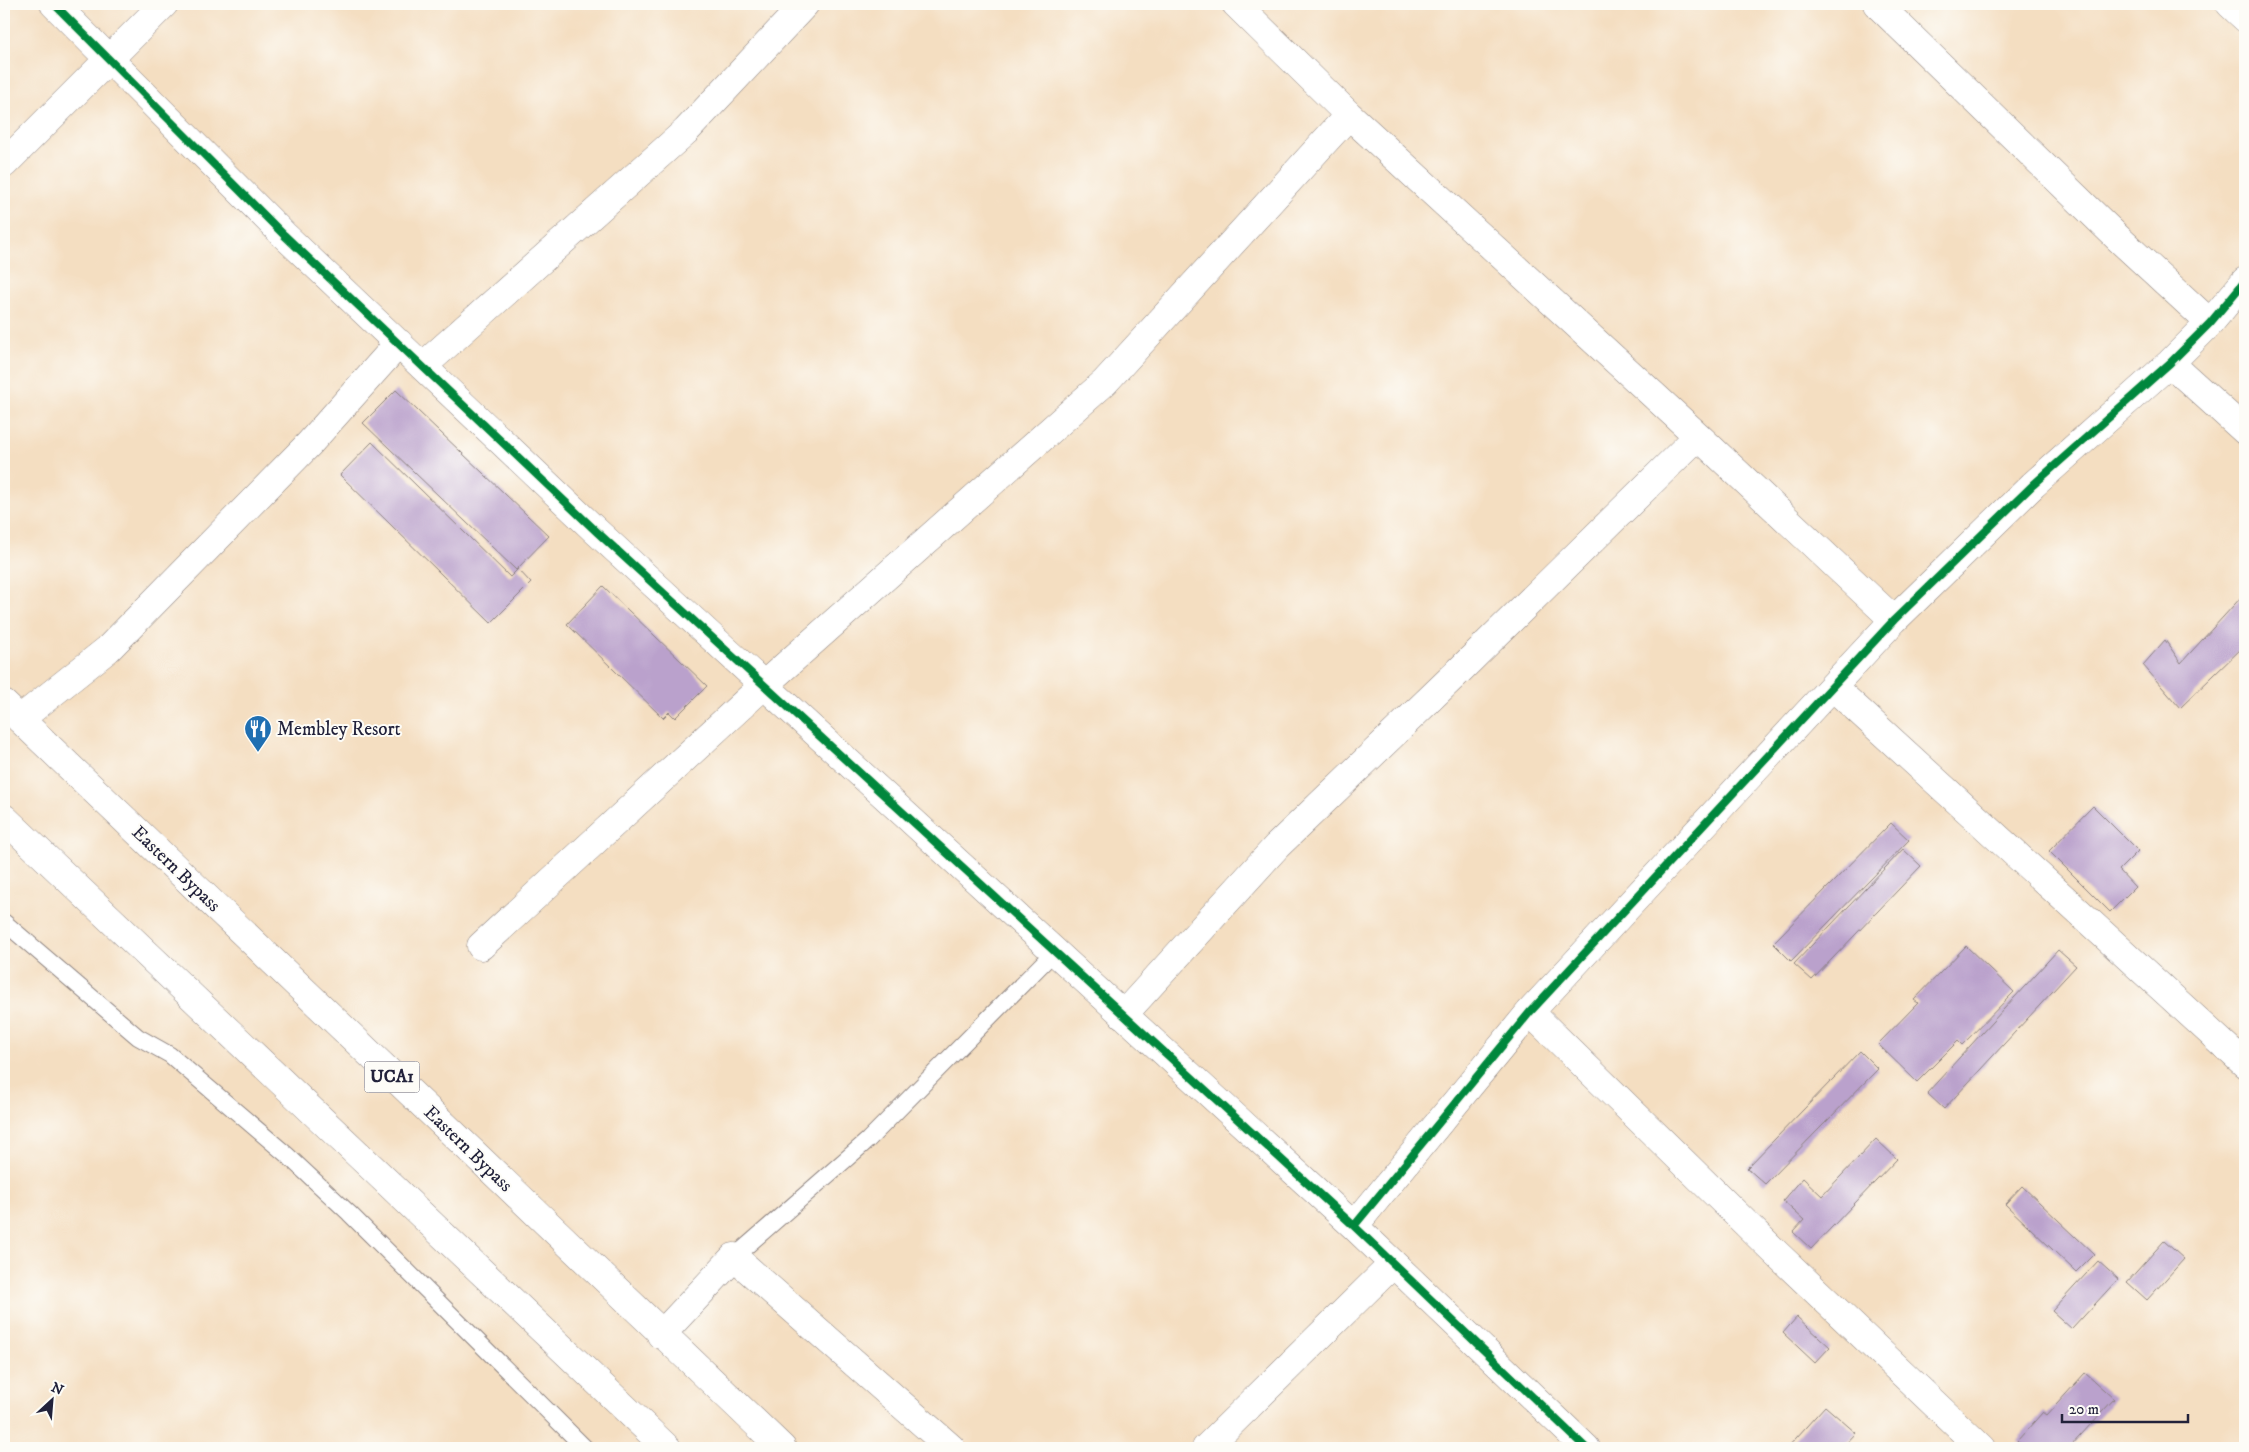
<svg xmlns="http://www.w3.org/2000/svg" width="2249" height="1452" viewBox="0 0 2249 1452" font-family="'IM FELL DW Pica',serif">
<rect width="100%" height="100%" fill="#fdfcf7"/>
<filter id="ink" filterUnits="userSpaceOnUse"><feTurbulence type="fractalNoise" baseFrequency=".02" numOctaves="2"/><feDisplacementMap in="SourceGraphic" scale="10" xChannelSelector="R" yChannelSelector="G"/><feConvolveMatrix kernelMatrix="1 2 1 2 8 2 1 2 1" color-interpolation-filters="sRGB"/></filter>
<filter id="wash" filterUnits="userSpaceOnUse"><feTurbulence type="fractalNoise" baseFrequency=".0096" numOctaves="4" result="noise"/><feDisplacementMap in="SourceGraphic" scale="20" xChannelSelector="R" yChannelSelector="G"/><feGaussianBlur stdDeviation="1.12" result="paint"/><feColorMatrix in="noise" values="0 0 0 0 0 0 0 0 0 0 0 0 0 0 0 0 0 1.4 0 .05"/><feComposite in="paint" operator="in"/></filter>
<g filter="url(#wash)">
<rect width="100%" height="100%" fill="#f4dec1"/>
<g id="blocks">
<path fill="#baa1cc" d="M396,390L549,536L516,570L363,423Z
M372,442L510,577L518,569L531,583L491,623L340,475Z
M603,586L707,686L675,718L669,712L663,718L567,624Z
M2245,593V645L2180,708L2143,665L2165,640L2181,663Z
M2093,806L2138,851L2119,870L2135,887L2110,912L2049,851Z
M1891,823L1909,840L1791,961L1773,943Z
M1903,849L1921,866L1812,980L1794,964Z
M1966,946L2014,992L1962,1045L1958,1041L1917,1082L1878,1044L1918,1003L1914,1000Z
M2058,950L2076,966L1944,1109L1927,1093Z
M1860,1051L1878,1069L1765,1184L1747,1168Z
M1876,1139L1897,1159L1811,1249L1793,1232L1804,1220L1783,1201L1803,1178L1822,1196Z
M2022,1186L2094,1254L2076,1272L2005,1204Z
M2164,1241L2184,1259L2147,1300L2127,1282Z
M2098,1261L2118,1279L2072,1329L2052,1311Z
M1797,1317L1830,1347L1815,1363L1783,1333Z
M2085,1373L2114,1399L2069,1448H2026L2017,1441L2043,1412L2047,1415Z
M1825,1406L1856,1433L1842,1448H1787Z"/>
</g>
</g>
<g filter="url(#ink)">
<use href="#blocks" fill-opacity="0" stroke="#8b807e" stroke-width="1"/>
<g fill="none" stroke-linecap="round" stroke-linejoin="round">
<defs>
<path id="lane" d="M4,922L138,1037L170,1055L287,1155L349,1213L585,1448
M734,1257L868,1140L1054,952"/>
<path id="street" d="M54,4L284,235L597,532L1354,1226L1586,1448
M1236,4L1349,115L1698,436L1894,620
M1877,4L2118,238L2210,323
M2230,4L2245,18
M4,164L164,4
M2170,363L2245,431
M423,366L686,131L805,4
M1833,687L2245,1064
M20,719L108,649L309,444L399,343
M481,946L765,684L1105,382L1349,115
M1530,1012L1776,1253L1981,1448
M1123,1015L1277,846L1461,669L1698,436
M1354,1226L1530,1012L1894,620L2033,485L2170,363L2210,323L2245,281
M661,1335L734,1257L951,1448
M1206,1448L1393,1264"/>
<path id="primary" d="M4,704L782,1448
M4,818L667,1448"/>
</defs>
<use href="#lane" stroke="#8b807e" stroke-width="18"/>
<use href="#street" stroke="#8b807e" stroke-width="29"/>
<use href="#primary" stroke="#8b807e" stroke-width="29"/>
<use href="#lane" stroke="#fff" stroke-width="16"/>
<use href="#street" stroke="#fff" stroke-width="28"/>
<use href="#primary" stroke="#fff" stroke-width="28"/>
<defs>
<path id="cycleway" d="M54,4L284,235L597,532L1354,1226L1586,1448
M1354,1226L1530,1012L1894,620L2033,485L2170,363L2210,323L2245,281"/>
</defs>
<use href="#cycleway" stroke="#fdfcf7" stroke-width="11"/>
<use href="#cycleway" stroke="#00873e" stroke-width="8"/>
</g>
</g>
<defs>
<symbol id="restaurant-pin" viewBox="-11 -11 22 30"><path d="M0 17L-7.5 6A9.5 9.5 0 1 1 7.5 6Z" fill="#1f6fb2" stroke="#fdfcf7"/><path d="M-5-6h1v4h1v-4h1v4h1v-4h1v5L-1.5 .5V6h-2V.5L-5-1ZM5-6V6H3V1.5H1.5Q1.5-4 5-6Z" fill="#fff"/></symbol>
</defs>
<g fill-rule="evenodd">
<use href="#restaurant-pin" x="242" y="713" width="32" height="43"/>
</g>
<g text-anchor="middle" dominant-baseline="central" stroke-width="4" stroke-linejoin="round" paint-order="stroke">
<rect fill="#fdfcf7" stroke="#646373" stroke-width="1" x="364.5" y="1061.5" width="55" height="31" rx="4"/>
<g font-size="18" font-weight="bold" fill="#22223b">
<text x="392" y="1077">UCA1</text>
</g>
<g font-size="19" fill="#22223b" stroke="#fdfcf7" text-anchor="start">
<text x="277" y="729">Membley Resort</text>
</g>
<g font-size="19" fill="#22223b" stroke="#fdfcf7">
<text transform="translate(176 869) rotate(44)">Eastern Bypass</text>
<text transform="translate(468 1149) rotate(44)">Eastern Bypass</text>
</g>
</g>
<rect width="2249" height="1452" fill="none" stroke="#fdfcf7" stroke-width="20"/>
<g transform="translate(52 1400) rotate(26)" stroke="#fdfcf7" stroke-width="4" paint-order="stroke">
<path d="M0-4L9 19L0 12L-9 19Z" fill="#22223b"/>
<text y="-8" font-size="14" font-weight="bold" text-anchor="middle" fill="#22223b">N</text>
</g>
<path d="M2062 1414v8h126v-8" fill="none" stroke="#22223b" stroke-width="2.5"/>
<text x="2069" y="1414" font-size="15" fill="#22223b" stroke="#fdfcf7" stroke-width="4" paint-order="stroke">20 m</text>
</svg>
